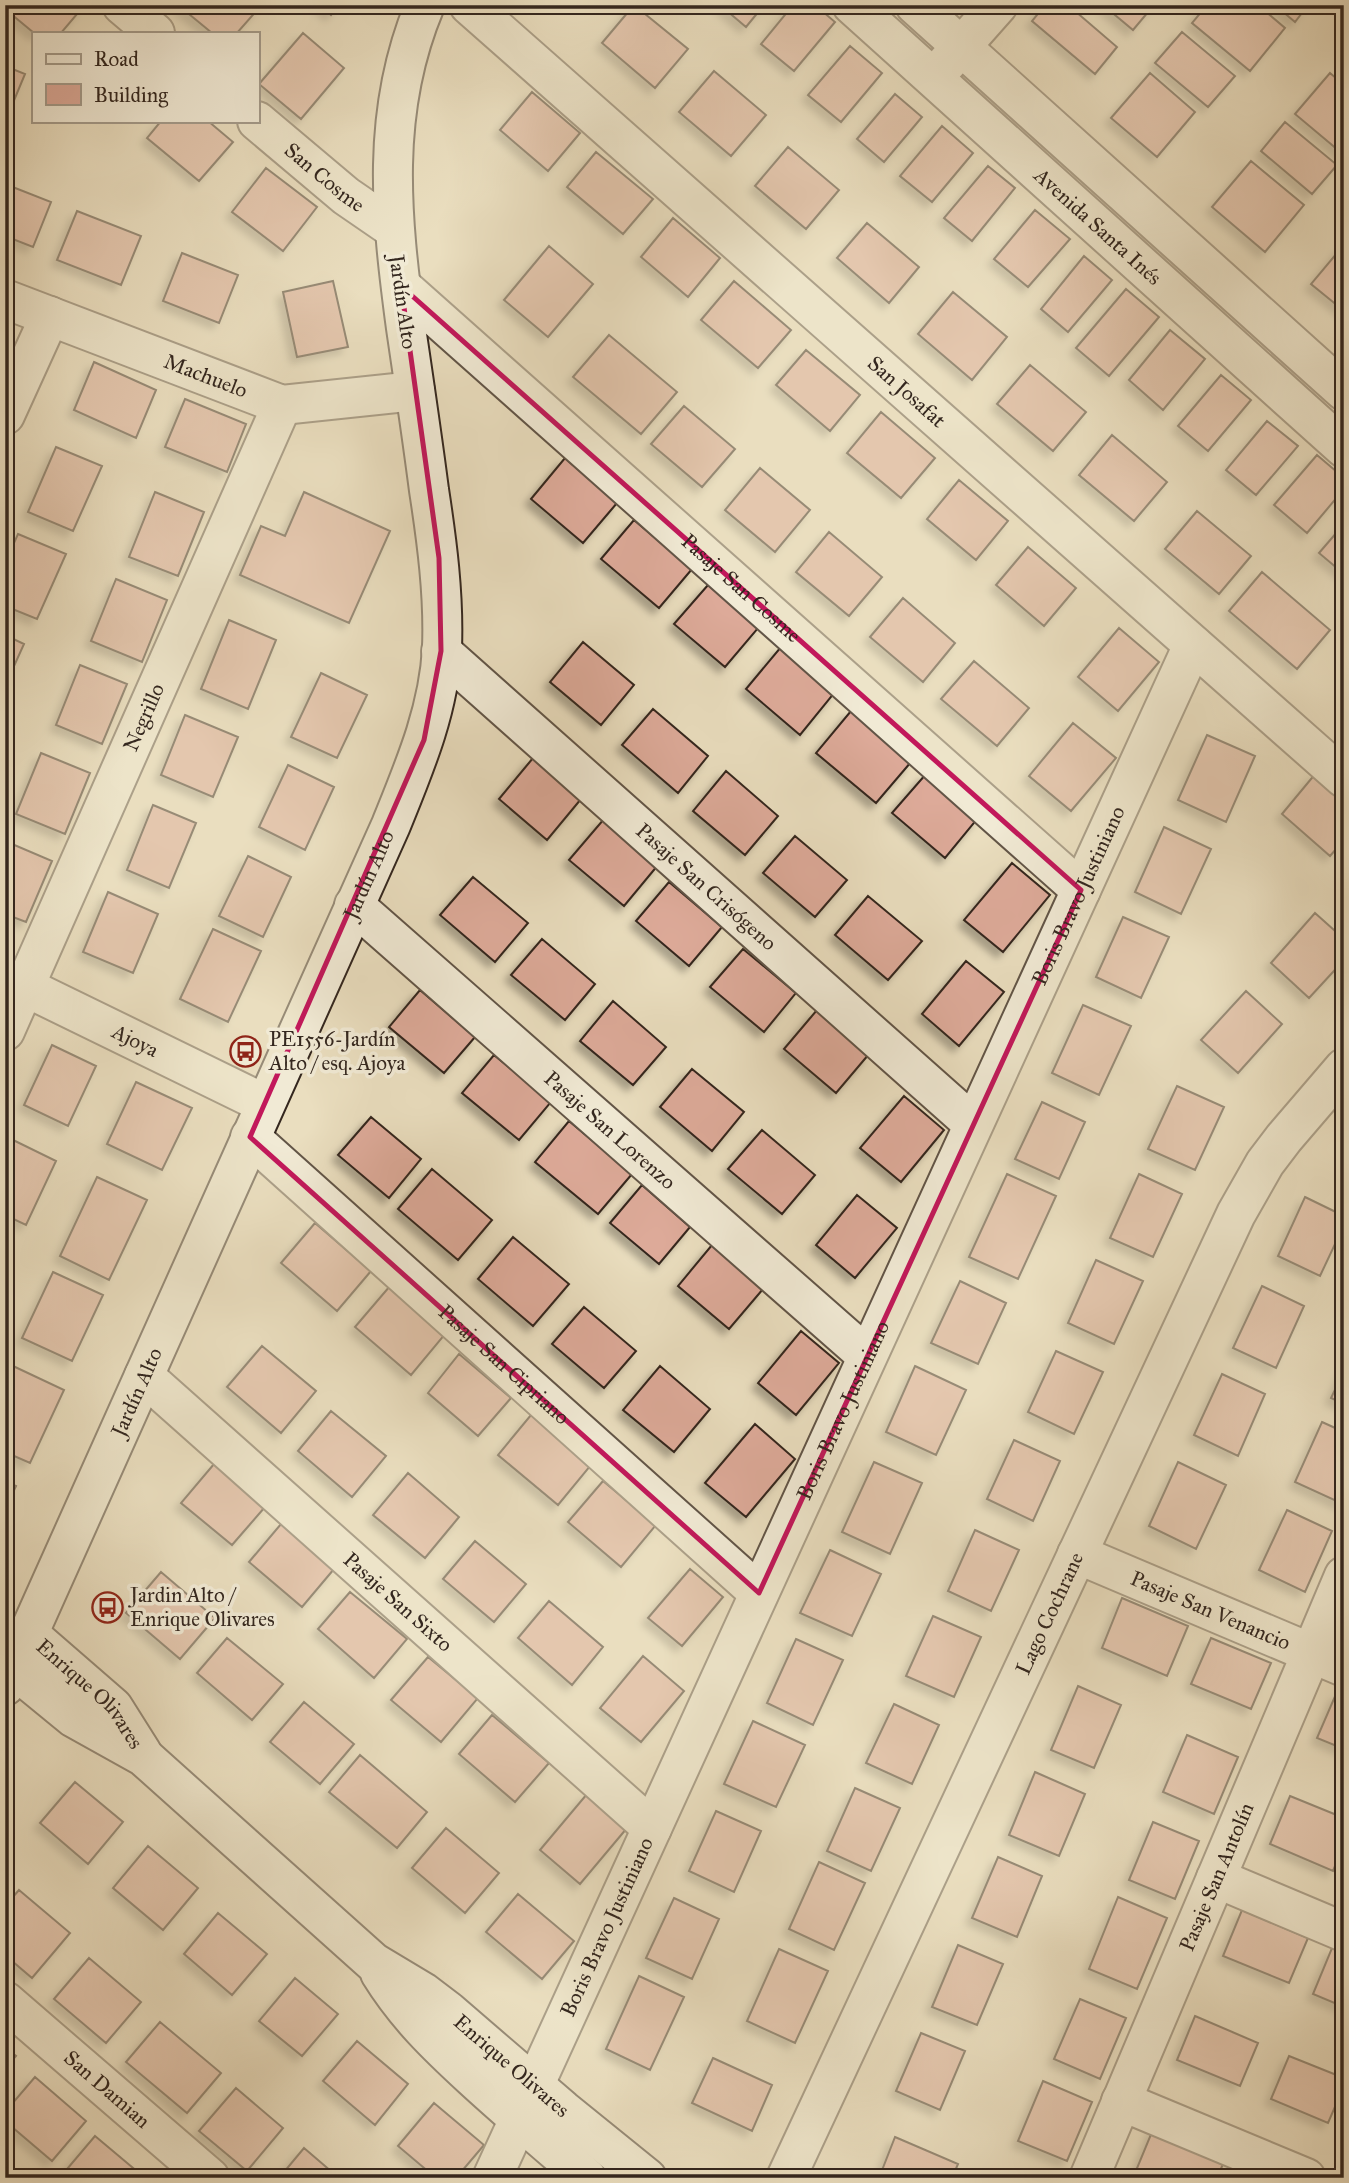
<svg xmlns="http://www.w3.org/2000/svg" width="1349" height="2183" viewBox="0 0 1349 2183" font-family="'IM FELL Great Primer',serif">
<defs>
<filter id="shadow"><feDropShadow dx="-6" dy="6" stdDeviation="3.5" flood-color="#0004"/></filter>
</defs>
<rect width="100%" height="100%" fill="#eadebf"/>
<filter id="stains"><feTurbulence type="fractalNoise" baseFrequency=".00286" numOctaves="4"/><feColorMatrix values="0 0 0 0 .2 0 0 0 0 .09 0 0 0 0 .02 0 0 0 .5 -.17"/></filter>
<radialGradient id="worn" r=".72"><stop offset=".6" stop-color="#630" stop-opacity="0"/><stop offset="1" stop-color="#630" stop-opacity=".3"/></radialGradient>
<path fill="#da9" stroke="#34271f" stroke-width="2" filter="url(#shadow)" d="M5,5H80L83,7L61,33H34L5,9Z
M178,5H255L259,8L237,33H212Z
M320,5H339L331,15Z
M634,5L688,49L655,88L602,43Z
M720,5H764L746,27Z
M793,5H815L835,22L794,71L761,44Z
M1045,5H1068L1117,47L1095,74L1032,21Z
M1103,5H1154L1133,30Z
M1207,5H1258L1285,28L1250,71L1192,23Z
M1275,5H1308L1295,22Z
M1182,32L1235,76L1208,107L1155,63Z
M303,33L344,68L301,119L259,84Z
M850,46L882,73L841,122L808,95Z
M5,66L25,74L5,122Z
M714,71L766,115L731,156L679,112Z
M1150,73L1195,112L1157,157L1111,118Z
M1330,73L1344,85V155L1295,114Z
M532,92L580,133L548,171L500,130Z
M895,94L922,117L884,162L857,139Z
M161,121H208L233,142L199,181L147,138Z
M1285,122L1337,165L1312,194L1261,151Z
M942,126L973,153L932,202L900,176Z
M788,147L839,190L806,229L755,186Z
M596,152L653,199L623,234L567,187Z
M1251,161L1304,205L1265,252L1212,207Z
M988,166L1015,188L972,241L944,218Z
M266,168L317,207L283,251L232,212Z
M5,184L51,202L33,247L5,236Z
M1035,210L1070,239L1028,287L994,259Z
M77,211L141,236L121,285L57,260Z
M673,218L720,258L688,297L641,257Z
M867,223L919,267L889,303L837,258Z
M549,246L593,284L548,337L504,300Z
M1342,247L1344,248V311L1311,284Z
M182,253L238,275L219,323L163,301Z
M1084,256L1112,280L1068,332L1041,309Z
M333,281L348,347L297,357L283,292Z
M734,281L791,330L758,368L701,320Z
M1126,289L1159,317L1109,376L1076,348Z
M953,292L1007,337L972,380L918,334Z
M1170,330L1205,359L1163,410L1129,380Z
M609,335L677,392L641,434L573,377Z
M5,341L17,346L5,371Z
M806,350L860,395L830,431L776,385Z
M94,362L156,390L136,438L74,410Z
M1030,365L1086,412L1053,451L997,404Z
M1221,375L1251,400L1208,451L1178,426Z
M185,399L246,424L227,472L165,447Z
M684,406L735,449L702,487L651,444Z
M881,412L935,458L901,498L847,453Z
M1267,421L1298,446L1256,495L1226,470Z
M1112,435L1167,482L1134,521L1079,475Z
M56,447L102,466L73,531L28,512Z
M1317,455L1344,478V489L1307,533L1274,505Z
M565,458L617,503L583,543L531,499Z
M760,468L810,510L775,552L725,510Z
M959,480L1008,521L976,560L927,519Z
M155,492L204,512L178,576L129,557Z
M304,492L390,531L349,623L240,575L261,526L285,536Z
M1197,511L1251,556L1219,594L1165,549Z
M634,520L692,569L659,608L601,559Z
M1344,524V574L1319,553Z
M829,532L882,577L849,616L796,572Z
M18,534L66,554L37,619L5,606V563Z
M1028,547L1076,588L1044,626L996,585Z
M1262,572L1330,630L1297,669L1229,611Z
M116,579L167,600L142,662L91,641Z
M708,585L759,627L725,667L674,624Z
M903,598L955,643L923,682L870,637Z
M229,620L276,640L248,709L201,689Z
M1119,628L1159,662L1118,711L1078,677Z
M5,635L24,644L5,686Z
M583,642L634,685L601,725L550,682Z
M781,647L835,692L800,735L746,689Z
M974,661L1029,708L997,746L941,699Z
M80,665L127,684L102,744L56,725Z
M321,673L367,695L337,758L291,737Z
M653,709L708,756L678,793L622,745Z
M851,711L911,762L876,803L816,753Z
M185,715L238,737L213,797L161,775Z
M1073,723L1116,758L1071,811L1029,776Z
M1207,735L1255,756L1226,822L1178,800Z
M41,753L90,773L65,834L16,814Z
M533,758L581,799L547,840L499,799Z
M288,765L334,787L305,850L259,827Z
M726,771L778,816L745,855L693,811Z
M1316,773L1344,796V840L1330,856L1282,814Z
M926,774L978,818L945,858L892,813Z
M153,805L196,823L169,888L127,870Z
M604,819L658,865L624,906L569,860Z
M1164,827L1211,849L1181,914L1135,892Z
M795,836L847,880L815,917L763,873Z
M5,841L52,861L26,922L5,914Z
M248,856L291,877L263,937L219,916Z
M1012,863L1050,895L1003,952L964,920Z
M473,877L528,923L495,962L440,915Z
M669,882L722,927L689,966L636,921Z
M108,892L158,914L133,973L83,952Z
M868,896L922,941L888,980L835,935Z
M1315,913L1344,939V960L1309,998L1271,963Z
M1123,917L1169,937L1141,998L1096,977Z
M213,929L261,951L228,1022L180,999Z
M542,939L595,984L565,1020L511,975Z
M743,949L796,993L764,1032L710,987Z
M966,961L1004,992L959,1046L922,1014Z
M420,990L475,1037L444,1073L389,1027Z
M1246,991L1282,1024L1238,1073L1201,1040Z
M613,1001L666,1047L633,1085L580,1041Z
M1083,1005L1131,1026L1099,1095L1052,1073Z
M817,1010L869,1054L836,1093L784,1049Z
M52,1045L96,1066L68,1126L24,1105Z
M494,1055L551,1102L519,1140L462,1093Z
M692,1069L744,1112L712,1151L660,1107Z
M136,1082L192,1108L162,1170L107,1144Z
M1177,1086L1224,1107L1195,1170L1148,1149Z
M904,1096L944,1130L901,1182L860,1148Z
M1042,1102L1085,1122L1059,1179L1015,1159Z
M371,1117L421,1159L389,1198L338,1155Z
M569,1121L632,1174L598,1214L535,1162Z
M762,1130L815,1175L782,1214L728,1169Z
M9,1138L56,1161L26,1225L5,1215V1146Z
M432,1169L492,1220L458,1260L398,1209Z
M1007,1174L1056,1196L1018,1279L969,1257Z
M1139,1174L1182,1194L1153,1257L1110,1238Z
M97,1177L147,1200L109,1280L60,1256Z
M642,1185L690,1227L659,1264L610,1223Z
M857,1195L897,1228L855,1278L816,1245Z
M1305,1197L1344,1216V1225L1320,1276L1278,1256Z
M315,1223L371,1271L337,1311L281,1263Z
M513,1237L569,1284L533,1326L478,1279Z
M712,1245L763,1289L729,1329L678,1286Z
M5,1253L13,1257L5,1274Z
M1096,1260L1143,1281L1114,1344L1068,1323Z
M53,1272L103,1295L72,1361L22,1338Z
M960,1281L1006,1303L978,1364L931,1343Z
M390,1286L446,1333L411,1375L355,1327Z
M1262,1286L1304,1306L1276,1368L1233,1348Z
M584,1307L636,1351L604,1388L552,1344Z
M801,1331L839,1363L796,1415L758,1383Z
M262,1346L316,1391L281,1433L227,1387Z
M1056,1351L1103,1372L1074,1434L1028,1412Z
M459,1354L511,1398L478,1436L428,1393Z
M13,1366L64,1390L30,1463L5,1452V1383Z
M660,1366L710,1409L674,1452L623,1410Z
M915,1366L966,1390L936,1455L886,1432Z
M1344,1371V1404L1331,1398Z
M1222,1374L1265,1394L1238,1456L1194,1435Z
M331,1411L386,1456L352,1497L298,1451Z
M531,1415L591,1465L558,1505L498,1455Z
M1322,1422L1344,1432L1343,1504L1295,1482Z
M755,1424L795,1459L746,1517L705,1483Z
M1014,1440L1060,1461L1033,1521L987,1499Z
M874,1462L922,1483L890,1554L842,1532Z
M1178,1462L1226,1485L1196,1549L1149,1526Z
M214,1464L265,1507L232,1545L181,1503Z
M408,1473L459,1517L425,1558L373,1515Z
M5,1481L16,1486L5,1510Z
M603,1481L656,1525L621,1567L568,1522Z
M1287,1510L1332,1531L1305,1592L1259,1570Z
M281,1524L334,1569L302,1607L249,1562Z
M975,1530L1019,1550L991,1611L948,1591Z
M475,1541L526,1584L494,1622L443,1579Z
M830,1550L881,1574L852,1636L800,1613Z
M690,1569L723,1597L682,1646L648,1618Z
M161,1572L215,1618L180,1659L126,1613Z
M350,1592L407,1639L374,1678L318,1629Z
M1122,1598L1188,1626L1167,1676L1102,1648Z
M549,1601L603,1647L572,1685L518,1638Z
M933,1616L981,1637L954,1697L906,1676Z
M227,1638L283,1684L252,1720L197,1673Z
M1211,1638L1271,1663L1251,1709L1191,1684Z
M796,1639L843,1660L813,1725L767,1703Z
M643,1656L684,1691L641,1742L600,1708Z
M428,1657L478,1698L441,1742L391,1700Z
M1078,1686L1121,1705L1094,1768L1051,1750Z
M1336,1694L1344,1697V1749L1317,1738Z
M304,1702L354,1744L320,1784L270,1742Z
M894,1704L939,1725L912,1784L866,1763Z
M492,1715L549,1763L515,1802L459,1754Z
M753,1721L805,1745L776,1807L724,1784Z
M1187,1735L1238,1757L1214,1814L1163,1792Z
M360,1755L427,1812L397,1848L329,1792Z
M1035,1772L1085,1794L1059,1856L1009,1835Z
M75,1782L123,1822L88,1864L40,1823Z
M855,1788L900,1808L871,1871L827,1851Z
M587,1794L627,1828L580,1884L540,1850Z
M1290,1796L1344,1818V1844L1333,1871L1270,1844Z
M716,1811L761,1831L734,1892L689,1871Z
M1153,1822L1199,1841L1175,1899L1129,1880Z
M446,1828L499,1873L465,1913L412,1868Z
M148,1846L198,1888L163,1930L113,1888Z
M998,1857L1042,1876L1017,1937L972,1918Z
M819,1862L865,1883L834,1950L789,1929Z
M19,1890L70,1933L32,1978L5,1955V1906Z
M518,1894L574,1941L542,1979L486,1932Z
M1118,1897L1167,1918L1137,1989L1089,1969Z
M674,1898L719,1919L692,1979L646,1958Z
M1242,1910L1308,1938L1289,1983L1223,1956Z
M218,1913L267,1954L232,1995L184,1954Z
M958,1945L1003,1964L977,2025L932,2007Z
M1332,1948L1344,1953V2007L1313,1994Z
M779,1949L828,1971L795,2043L747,2021Z
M89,1958L141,2002L106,2043L54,1999Z
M639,1976L684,1997L650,2070L606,2049Z
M295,1978L338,2014L302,2056L259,2021Z
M1080,1999L1126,2018L1100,2079L1054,2059Z
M1195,2016L1258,2043L1240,2086L1177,2060Z
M160,2022L221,2073L187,2113L126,2062Z
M921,2033L965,2051L940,2110L896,2091Z
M357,2041L408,2084L375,2125L323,2081Z
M5,2047L16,2056L5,2069Z
M1289,2056L1344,2078V2086L1328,2123L1271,2099Z
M713,2058L772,2085L752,2131L692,2103Z
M35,2077L86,2121L52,2161L5,2121V2112Z
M1043,2081L1092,2102L1067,2161L1018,2141Z
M236,2088L283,2128L247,2171L199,2131Z
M434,2103L484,2145L456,2178H436L398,2146Z
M1154,2127L1226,2157L1217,2178H1145L1135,2173Z
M95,2136L145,2178H65L62,2175Z
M895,2137L958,2164L952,2178H879Z
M304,2148L339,2178H279Z
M1240,2163L1273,2178H1234Z"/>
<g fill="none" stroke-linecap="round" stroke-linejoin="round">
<defs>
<g id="street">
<path d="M122,5L155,33"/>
<path id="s1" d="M469,5L1344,778"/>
<path id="s2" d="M852,5L1344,448"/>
<path d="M915,5L1344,391"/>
<path d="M944,66L998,5"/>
<path id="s3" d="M257,121L346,196L394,229"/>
<path id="s4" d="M401,286L1081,890"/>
<path id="s5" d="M5,299L282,405L415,391"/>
<path d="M5,415L50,316"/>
<path id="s6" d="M441,651L973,1124"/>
<path id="s7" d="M354,905L867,1356"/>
<path id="s8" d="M5,977L265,1104"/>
<path id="s9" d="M5,1031L282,405"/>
<path id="s10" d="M250,1137L759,1593"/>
<path id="s11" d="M144,1376L652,1828"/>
<path id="s12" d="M1077,1554L1344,1667"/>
<path d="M1216,1878L1344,1932"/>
<path id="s13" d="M5,2001L210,2178"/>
<path d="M1121,2101L1306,2178"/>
<path id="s14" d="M492,2178L1193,645"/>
<path id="s15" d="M786,2178L1236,1214L1265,1163L1284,1138L1344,1068"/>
<path id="s16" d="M1089,2178L1344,1576"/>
</g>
<g id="secondary">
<path id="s17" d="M29,1634L113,1707L142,1753"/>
<path id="s18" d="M13,1668L74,1718L144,1757L373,1962L423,1992L448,2011L563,2110L647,2178"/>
<path id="s19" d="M5,1686L391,825C414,768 439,710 442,648C444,595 437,542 429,490C422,436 414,382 406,328C391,216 380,112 425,5"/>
<path d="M380,1973C406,2015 437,2045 473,2078C510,2112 549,2145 587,2178"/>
</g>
</defs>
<use href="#street" stroke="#625547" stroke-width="42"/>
<use href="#secondary" stroke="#34271f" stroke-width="42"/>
<use href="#street" stroke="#f1ead5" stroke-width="38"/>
<use href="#secondary" stroke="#f1ead5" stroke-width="38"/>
</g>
<path d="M0 0H1349V2183H0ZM401,286L1081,890L759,1593L250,1137L424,740L441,651L439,558Z" fill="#eadebf" fill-opacity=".55" fill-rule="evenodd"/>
<path fill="none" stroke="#c2185b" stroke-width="5" stroke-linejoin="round" d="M401,286L1081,890L759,1593L250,1137L424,740L441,651L439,558Z"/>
<defs>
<symbol id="bus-ring" viewBox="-11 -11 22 22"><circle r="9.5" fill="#f1ead5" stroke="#8f2418" stroke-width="1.5"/><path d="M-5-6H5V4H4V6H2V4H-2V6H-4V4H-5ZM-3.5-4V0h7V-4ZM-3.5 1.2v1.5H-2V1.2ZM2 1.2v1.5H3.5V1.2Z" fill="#8f2418"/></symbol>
</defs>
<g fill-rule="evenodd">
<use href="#bus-ring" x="228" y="1034" width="35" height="35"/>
<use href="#bus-ring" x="90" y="1590" width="35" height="35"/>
</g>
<g text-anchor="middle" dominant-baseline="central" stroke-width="7" stroke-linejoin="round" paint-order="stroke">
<g font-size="21" fill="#34271f" stroke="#f1ead5">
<text stroke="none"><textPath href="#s3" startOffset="88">San Cosme</textPath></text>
<text stroke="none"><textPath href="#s2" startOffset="331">Avenida Santa Inés</textPath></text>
<text transform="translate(403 302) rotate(82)">Jardín Alto</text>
<text stroke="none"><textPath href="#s5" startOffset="215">Machuelo</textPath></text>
<text stroke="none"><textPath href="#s1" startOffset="584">San Josafat</textPath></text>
<text stroke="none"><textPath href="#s4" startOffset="455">Pasaje San Cosme</textPath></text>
<text stroke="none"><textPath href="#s9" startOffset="343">Negrillo</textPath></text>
<text stroke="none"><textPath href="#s19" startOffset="889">Jardín Alto</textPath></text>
<text stroke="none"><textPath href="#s6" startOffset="355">Pasaje San Crisógeno</textPath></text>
<text stroke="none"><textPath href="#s14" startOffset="1410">Boris Bravo Justiniano</textPath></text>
<text stroke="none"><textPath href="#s8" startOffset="145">Ajoya</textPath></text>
<text stroke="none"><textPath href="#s7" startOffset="341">Pasaje San Lorenzo</textPath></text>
<text stroke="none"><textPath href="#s10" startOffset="341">Pasaje San Cipriano</textPath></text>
<text stroke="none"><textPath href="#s19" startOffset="322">Jardín Alto</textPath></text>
<text stroke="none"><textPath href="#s14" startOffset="844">Boris Bravo Justiniano</textPath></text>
<text stroke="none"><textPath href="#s11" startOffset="340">Pasaje San Sixto</textPath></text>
<text stroke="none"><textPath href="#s12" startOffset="145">Pasaje San Venancio</textPath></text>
<text stroke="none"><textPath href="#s15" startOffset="623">Lago Cochrane</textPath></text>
<text stroke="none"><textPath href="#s17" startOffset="86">Enrique Olivares</textPath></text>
<text stroke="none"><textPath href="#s16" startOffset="327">Pasaje San Antolín</textPath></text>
<text stroke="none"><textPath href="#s14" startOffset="276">Boris Bravo Justiniano</textPath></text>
<text stroke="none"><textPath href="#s18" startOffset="640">Enrique Olivares</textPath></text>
<text stroke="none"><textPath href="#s13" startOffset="135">San Damian</textPath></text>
</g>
<g font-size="21" fill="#34271f" stroke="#f1ead5" text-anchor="start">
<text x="269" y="1039">PE1556-Jardín<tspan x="269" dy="24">Alto / esq. Ajoya</tspan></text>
<text x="130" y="1595">Jardin Alto /<tspan x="130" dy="24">Enrique Olivares</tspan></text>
</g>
</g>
<rect width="1349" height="2183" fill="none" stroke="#eadebf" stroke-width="28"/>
<rect x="7" y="7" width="1335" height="2169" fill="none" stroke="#34271f" stroke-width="3.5"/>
<rect x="14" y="14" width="1321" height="2155" fill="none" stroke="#34271f" stroke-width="2"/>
<rect x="32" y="32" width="228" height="91" fill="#f1ead5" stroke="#a59c8c" stroke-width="2"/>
<rect x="46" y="54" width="35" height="10" fill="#f1ead5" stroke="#a59c8c" stroke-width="2"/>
<text x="94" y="66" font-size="21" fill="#34271f">Road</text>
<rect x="46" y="84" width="35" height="21" fill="#ddaa99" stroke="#a59c8c" stroke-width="2"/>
<text x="94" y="102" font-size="21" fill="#34271f">Building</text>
<rect width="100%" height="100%" filter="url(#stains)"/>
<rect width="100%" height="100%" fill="url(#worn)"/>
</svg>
